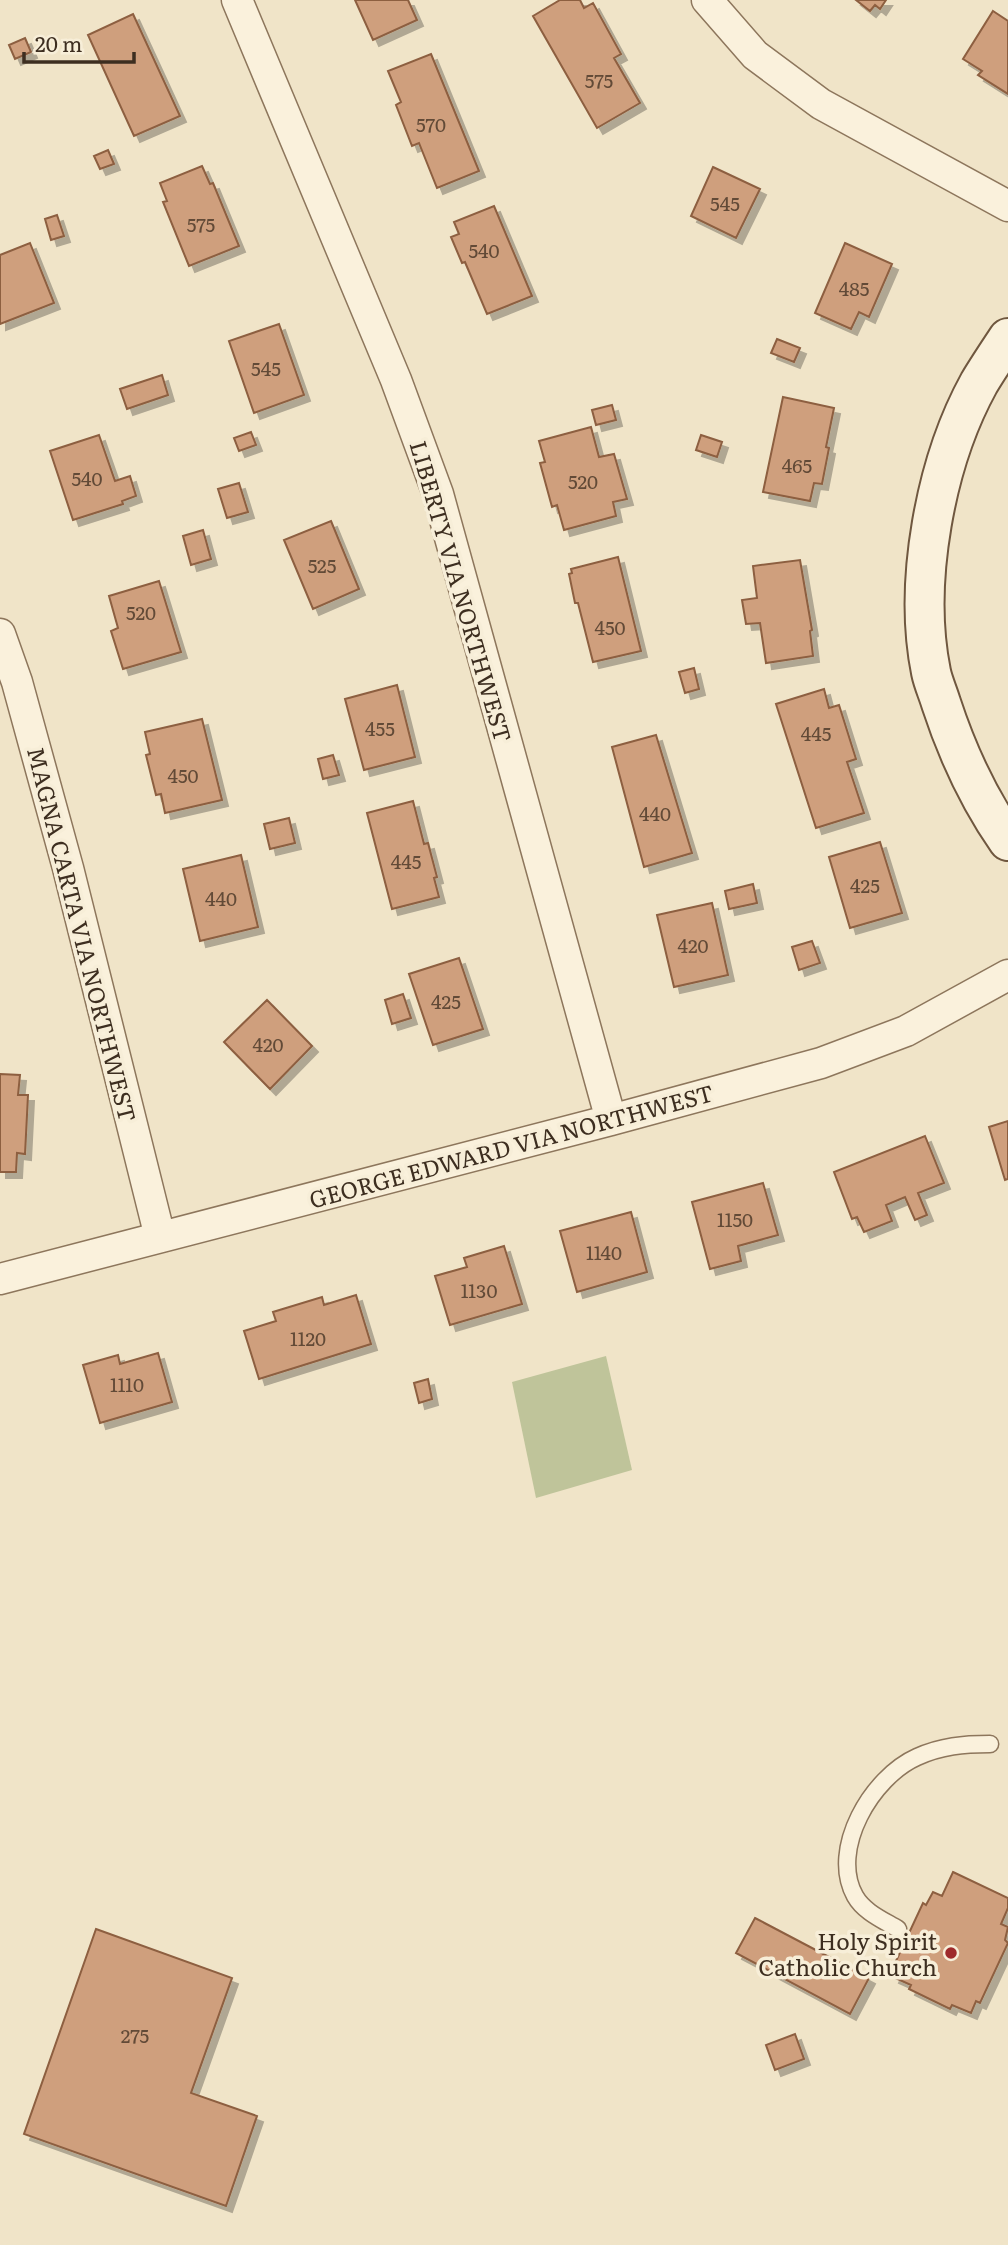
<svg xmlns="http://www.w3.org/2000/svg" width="1008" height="2245" viewBox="0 0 1008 2245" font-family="Literata,serif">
<defs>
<filter id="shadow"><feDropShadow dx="6" dy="6" stdDeviation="0" flood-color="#0004"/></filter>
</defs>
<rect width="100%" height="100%" fill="#f0e4c8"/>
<path fill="#bfc49a" d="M606,1356L632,1470L536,1498L512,1382Z"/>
<path fill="#cf9f7d" stroke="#8d5f41" stroke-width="2" filter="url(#shadow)" d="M355,0H408L417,20L373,40Z
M560,0H580L584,8L593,3L621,54L614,58L640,103L597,128L533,16Z
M856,0H886L880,9L875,5L870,11Z
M993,11L1008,21V94L978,75L982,71L963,59Z
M133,14L180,116L134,136L88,35Z
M25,38L31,52L15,59L9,45Z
M431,54L479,171L437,188L419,143L412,146L396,105L401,102L388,71Z
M108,150L114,164L100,169L94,156Z
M202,166L210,184L213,183L239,246L189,266L163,202L167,201L160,183Z
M713,167L760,189L736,238L691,216Z
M494,206L532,296L487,314L465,262L462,263L451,237L459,234L454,222Z
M57,215L64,236L51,240L45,219Z
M30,243L54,303L0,324V255Z
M845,243L892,264L869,317L859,312L851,329L815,313Z
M279,324L304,395L254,413L229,341Z
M777,339L800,348L794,362L771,353Z
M162,375L168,395L127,409L120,389Z
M783,397L834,408L826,447L829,448L822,484L814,483L810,501L763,492Z
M612,405L616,420L596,425L592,410Z
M591,427L599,457L614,454L627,499L613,502L616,516L564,530L557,505L552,507L540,463L545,462L539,441Z
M251,432L256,445L239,451L234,438Z
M99,435L115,481L130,476L136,496L122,501L123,504L73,520L50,451Z
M701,435L722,442L717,457L696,450Z
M239,483L248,512L227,518L218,489Z
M331,521L359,589L313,609L284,540Z
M203,530L211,559L191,565L183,536Z
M618,557L641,651L593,662L578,603H575L569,574L572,573L571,569Z
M800,560L812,630L810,631L813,656L766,663L760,623L746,624L742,600L757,598L753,566Z
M159,581L181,652L123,669L111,631L118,628L109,596Z
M694,668L699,689L685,693L679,672Z
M397,685L415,757L364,770L345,699Z
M824,689L829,708L839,705L856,759L847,762L864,813L816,828L776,704Z
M202,719L222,800L165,813L161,794L156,795L146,755L150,754L145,732Z
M656,735L692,853L644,867L612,747Z
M333,755L339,775L323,779L318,759Z
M413,801L424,844L428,843L437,877L434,878L439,897L392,909L367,813Z
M289,818L295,843L270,849L264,824Z
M880,842L902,913L850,928L829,857Z
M241,855L258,927L200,941L183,869Z
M753,884L757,903L729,909L725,891Z
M712,903L728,975L674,987L657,915Z
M812,941L820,963L799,970L792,947Z
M459,958L483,1029L433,1045L409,974Z
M403,994L411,1018L392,1024L385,1000Z
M267,1000L312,1046L270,1089L224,1042Z
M0,1074L20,1075L18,1095H28L25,1154L17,1153L16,1172H0Z
M1008,1121V1179L1005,1180L989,1127Z
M925,1136L944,1183L918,1193L927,1215L915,1220L905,1197L886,1205L892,1221L864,1232L857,1217L852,1219L834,1172Z
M763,1183L778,1235L738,1246L741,1261L710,1269L692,1202Z
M631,1212L647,1272L577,1292L560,1231Z
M504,1246L522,1304L450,1325L435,1276L467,1267L464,1258Z
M356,1295L371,1344L259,1379L244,1331L276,1321L273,1312L322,1297L324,1305Z
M158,1353L172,1402L100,1423L83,1365L118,1355L120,1364Z
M428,1379L432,1399L419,1403L414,1383Z
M953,1872L1008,1898V1908L1001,1924L1008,1927L1005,1940L1008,1943L980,2003L976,2001L971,2013L952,2005L950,2009L909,1989L911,1985L893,1977L899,1965L895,1963L923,1903L926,1905L933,1892L942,1896Z
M755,1918L869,1978L850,2014L736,1953Z
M96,1929L232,1978L191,2093L257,2116L226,2206L24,2134Z
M795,2034L804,2059L775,2070L766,2045Z"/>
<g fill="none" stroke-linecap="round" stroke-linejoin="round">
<defs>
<path id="lane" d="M898,1929C883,1920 864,1912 855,1896C829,1849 872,1777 917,1757C941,1746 964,1744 990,1744"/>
<path id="street" d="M237,0L396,380L438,494L611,1120
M707,0L755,55L821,104L1008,206
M0,634L17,682L68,868L160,1237
M0,1279L611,1120L821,1063L906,1031L1008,975"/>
<path id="secondary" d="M1008,338C998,353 988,368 979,383C935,463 913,583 931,672C933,682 938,693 941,703C957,752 978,798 1008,841"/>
</defs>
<use href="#lane" stroke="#8d765c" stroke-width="19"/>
<use href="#street" stroke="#8d765c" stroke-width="33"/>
<use href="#secondary" stroke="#6f573f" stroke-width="42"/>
<use href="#lane" stroke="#faf1dc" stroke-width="16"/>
<use href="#street" stroke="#faf1dc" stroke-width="30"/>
<use href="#secondary" stroke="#faf1dc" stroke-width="38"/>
</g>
<circle fill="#9e2a2b" stroke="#f7eed8" stroke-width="2.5" cx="951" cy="1953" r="7"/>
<g text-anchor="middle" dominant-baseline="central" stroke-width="7" stroke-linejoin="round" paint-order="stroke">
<g font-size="19" fill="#624a37">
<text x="599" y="80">575</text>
<text x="431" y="124">570</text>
<text x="725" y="203">545</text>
<text x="201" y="224">575</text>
<text x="484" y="250">540</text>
<text x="854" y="288">485</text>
<text x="266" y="368">545</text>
<text x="797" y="465">465</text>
<text x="87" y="478">540</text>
<text x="583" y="481">520</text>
<text x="322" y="565">525</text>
<text x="141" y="612">520</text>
<text x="610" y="627">450</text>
<text x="380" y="728">455</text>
<text x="816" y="733">445</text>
<text x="183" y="775">450</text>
<text x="655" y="813">440</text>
<text x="406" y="861">445</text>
<text x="865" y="885">425</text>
<text x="221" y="898">440</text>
<text x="693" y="945">420</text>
<text x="446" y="1001">425</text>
<text x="268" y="1044">420</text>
<text x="735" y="1219">1150</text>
<text x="604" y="1252">1140</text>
<text x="479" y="1290">1130</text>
<text x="308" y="1338">1120</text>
<text x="127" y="1384">1110</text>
<text x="135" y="2035">275</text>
</g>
<g font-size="23" fill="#3d2e20" stroke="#f7eed8">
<text transform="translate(462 591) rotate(74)">LIBERTY VIA NORTHWEST</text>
<text transform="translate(83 934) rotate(76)">MAGNA CARTA VIA NORTHWEST</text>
<text transform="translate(511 1145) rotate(-15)">GEORGE EDWARD VIA NORTHWEST</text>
</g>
<g font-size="23" fill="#3d2e20" stroke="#f7eed8" text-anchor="end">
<text x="937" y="1940">Holy Spirit<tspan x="937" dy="26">Catholic Church</tspan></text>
</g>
</g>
<path d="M24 52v10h110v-10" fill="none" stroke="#3d2e20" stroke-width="3.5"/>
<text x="35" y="52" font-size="21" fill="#3d2e20" stroke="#f7eed8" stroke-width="5" paint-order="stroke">20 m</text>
</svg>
